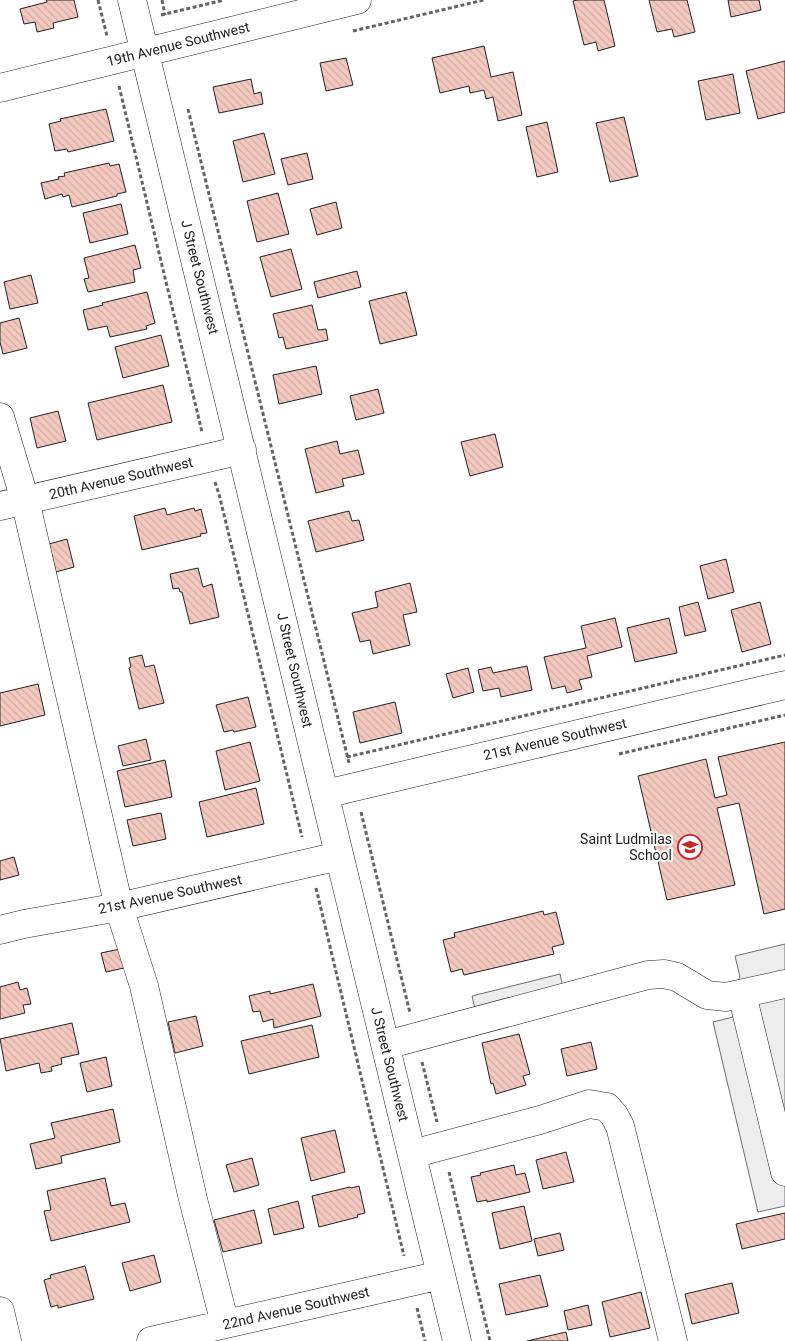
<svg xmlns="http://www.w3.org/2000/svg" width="785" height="1341" viewBox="0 0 785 1341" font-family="Roboto,sans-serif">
<defs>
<pattern id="building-back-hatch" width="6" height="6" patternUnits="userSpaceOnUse" patternTransform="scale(1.25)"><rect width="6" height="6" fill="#f3c9c0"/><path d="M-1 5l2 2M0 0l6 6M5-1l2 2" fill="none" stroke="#d0aca5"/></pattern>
</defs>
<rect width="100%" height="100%" fill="#fff"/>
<path fill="#ededed" stroke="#6f6f6f" d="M785,944V1206L758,1212L713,1022L733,1017L737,982L740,977L735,956Z
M560,974L564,992L476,1013L472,996Z"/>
<path fill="url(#building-back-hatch)" stroke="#222" d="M46,0H74L78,17L53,23L54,28L37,32L35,22L24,24L20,9L47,2Z
M578,0H604L615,46L598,51L596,42L584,45L573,1Z
M649,0H687L695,32L674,37L672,29L657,32Z
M728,0H759L761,10L731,17Z
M484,46L491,77L513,72L522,115L498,121L493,97L486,99L484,90L470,93L469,86L440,93L432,58Z
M346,58L353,85L326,91L320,63Z
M785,61V112L758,119L746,71Z
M733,74L740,113L706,120L698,81Z
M251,79L254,94L261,92L263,104L219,113L213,87Z
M106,109L114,141L68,152L67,149L55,151L49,124L61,121L60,119Z
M624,117L638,176L610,182L596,123Z
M547,122L558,172L537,177L526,127Z
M264,133L275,174L243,182L233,141Z
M307,153L313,179L288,185L281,159Z
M109,163L110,166L119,164L126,192L117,194V196L72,207L69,195L63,197L62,194L45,199L41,183L59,179L58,177L65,176L64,173Z
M278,193L289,234L257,242L247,201Z
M336,202L342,228L317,235L310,209Z
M121,204L128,234L90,243L83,213Z
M135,245L141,268L133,270L135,282L88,292L84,279L89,278L84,258Z
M291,249L302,289L271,297L260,257Z
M357,271L361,287L318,298L314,282Z
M31,275L38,303L10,309L4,282Z
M147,292L155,323L146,326L147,329L110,337L107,326L88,330L83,310L103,305L102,303Z
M406,292L417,335L380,344L369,301Z
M312,305L318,330L326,329L328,340L286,349L283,337L279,338L273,314Z
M19,318L27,348L3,354L0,342V323Z
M161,335L169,366L123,378L115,347Z
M316,366L322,394L279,404L273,375Z
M163,385L172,422L97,440L88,403Z
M378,389L384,413L356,420L350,396Z
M58,411L66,441L37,448L30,418Z
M495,434L503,467L470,476L461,442Z
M337,441L340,454L358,450L364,474L342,479L344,486L316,493L305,449Z
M165,508L167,515L194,508L195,511L201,509L207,533L200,534L201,536L142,550L134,516Z
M349,511L352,521L359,520L364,540L316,552L308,521Z
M67,539L74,567L56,572L49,544Z
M726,559L734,592L708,599L700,566Z
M198,568L203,587L212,584L219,617L190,624L182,592H180L179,588L173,589L170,574Z
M410,583L417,612L403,615L410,645L373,654L370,640L360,642L352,613L378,607L375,592Z
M698,602L706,631L685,636L679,607Z
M760,602L771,644L742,652L731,610Z
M615,618L622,647L587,656L592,677L579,680L582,689L567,693L565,686L552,689L544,657L586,648L581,626Z
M669,618L677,653L635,662L627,628Z
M142,655L145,667L154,665L164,703L139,709L129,668L131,667L129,658Z
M527,666L532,690L501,697L499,688L483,691L478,670L491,667L493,673Z
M468,668L474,692L453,698L446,674Z
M38,684L45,715L0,726V693Z
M248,697L256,727L234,732L233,730L224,732L216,705Z
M395,702L402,733L360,743L353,712Z
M146,739L151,760L123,766L118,746Z
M250,742L260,781L225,790L216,751Z
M785,742V909L764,914L739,803L717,808L735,885L667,900L638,776L706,759L715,798L727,795L718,757Z
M165,760L172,797L125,807L117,771Z
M256,788L264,824L207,837L199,802Z
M161,813L166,839L133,846L127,820Z
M14,857L19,875L0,880V861Z
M543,911L544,915L556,912L564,944L552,947L554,954L464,975L462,969L451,972L443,940L455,937L454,933Z
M120,949L124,968L106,972L101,953Z
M18,982L20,990L27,988L31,1004L23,1005L25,1013L0,1019V987Z
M313,984L321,1016L274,1028L273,1019L263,1022L260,1011L253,1012L249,996L270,991V994Z
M196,1016L203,1046L175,1053L168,1022Z
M72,1023L79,1054L61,1058L62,1064L51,1067L52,1071L41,1073L39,1063L6,1071L0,1039Z
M312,1025L319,1057L249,1074L241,1041Z
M519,1034L530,1074L523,1076L526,1085L496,1094L493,1083L491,1084L482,1043Z
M591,1042L597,1069L567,1076L561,1049Z
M106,1057L112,1086L87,1092L80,1063Z
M113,1109L120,1142L61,1156L62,1163L36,1169L30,1144L55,1138L51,1123Z
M335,1130L345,1172L311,1181L301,1138Z
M566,1152L574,1182L543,1189L536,1160Z
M252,1158L259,1185L234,1192L226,1165Z
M514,1165L516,1175L525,1173L530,1192L487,1202V1200L477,1202L471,1177L481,1175L480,1173Z
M105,1178L111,1206L125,1203L130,1222L51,1241L44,1211L51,1210L47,1191Z
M359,1186L365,1213L357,1215L358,1217L319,1227L312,1196L350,1187L351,1188Z
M298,1201L304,1228L274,1235L268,1209Z
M524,1206L532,1241L500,1249L492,1213Z
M254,1210L262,1243L223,1252L214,1220Z
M785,1213V1239L742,1249L736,1224Z
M560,1233L564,1250L538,1256L534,1239Z
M154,1255L161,1282L130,1291L122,1263Z
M85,1266L94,1299L58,1308V1305L51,1307L44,1280L51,1278L50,1275Z
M540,1275L548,1306L506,1315L499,1284Z
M732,1283L739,1313L692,1324L685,1294Z
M641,1292L650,1328L610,1337L602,1302Z
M588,1305L592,1325L568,1330L564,1311Z
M566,1332L568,1341H527Z"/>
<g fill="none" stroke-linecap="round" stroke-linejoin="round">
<defs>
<path id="minor" d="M132,0L457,1341
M0,88L357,0
M0,417L25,500L119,907L144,986L193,1199L225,1324
M0,506L242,450
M325,794L785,685
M0,930L24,924L119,907L339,856
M742,994L785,1172
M386,1045L648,975L664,974L677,977L707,995L726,997L785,984
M412,1154L540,1120L589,1104L607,1107L614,1115L620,1126L673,1341
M0,1311L7,1341
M151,1341L441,1275"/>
</defs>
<use href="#minor" stroke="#222" stroke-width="29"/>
<path stroke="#646464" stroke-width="3" stroke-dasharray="4 2.5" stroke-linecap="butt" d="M98,0L107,36
M162,0L165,15
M161,15L224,0
M353,31L484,0
M119,86L202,432
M188,109L349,763
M215,482L219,494L302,837
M619,754L785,715
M347,757L785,655
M361,812L410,1013
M316,888L404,1256
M422,1062L437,1122
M449,1172L490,1341
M417,1308L425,1341"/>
<use href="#minor" stroke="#fff" stroke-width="28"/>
</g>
<defs>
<symbol id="school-ring" viewBox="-11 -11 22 22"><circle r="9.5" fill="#fff" stroke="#c62828" stroke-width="1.5"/><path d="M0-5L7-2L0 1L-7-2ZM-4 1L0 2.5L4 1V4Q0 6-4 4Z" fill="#c62828"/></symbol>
</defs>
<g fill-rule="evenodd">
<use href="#school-ring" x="676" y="833" width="28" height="28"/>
</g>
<g text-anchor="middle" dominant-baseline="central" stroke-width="4" stroke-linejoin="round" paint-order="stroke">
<g font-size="14" fill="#222" stroke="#fff">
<text transform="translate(178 44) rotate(-14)">19th Avenue Southwest</text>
<text transform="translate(200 277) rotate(76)">J Street Southwest</text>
<text transform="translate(121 478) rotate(-13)">20th Avenue Southwest</text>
<text transform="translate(295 670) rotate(77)">J Street Southwest</text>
<text transform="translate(555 739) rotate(-13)">21st Avenue Southwest</text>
<text transform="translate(170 894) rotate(-12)">21st Avenue Southwest</text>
<text transform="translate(390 1064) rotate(76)">J Street Southwest</text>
<text transform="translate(296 1308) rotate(-13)">22nd Avenue Southwest</text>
</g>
<g font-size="14" fill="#222" stroke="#fff" text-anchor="end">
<text x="672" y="839">Saint Ludmilas<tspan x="672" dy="16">School</tspan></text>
</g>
</g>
</svg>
